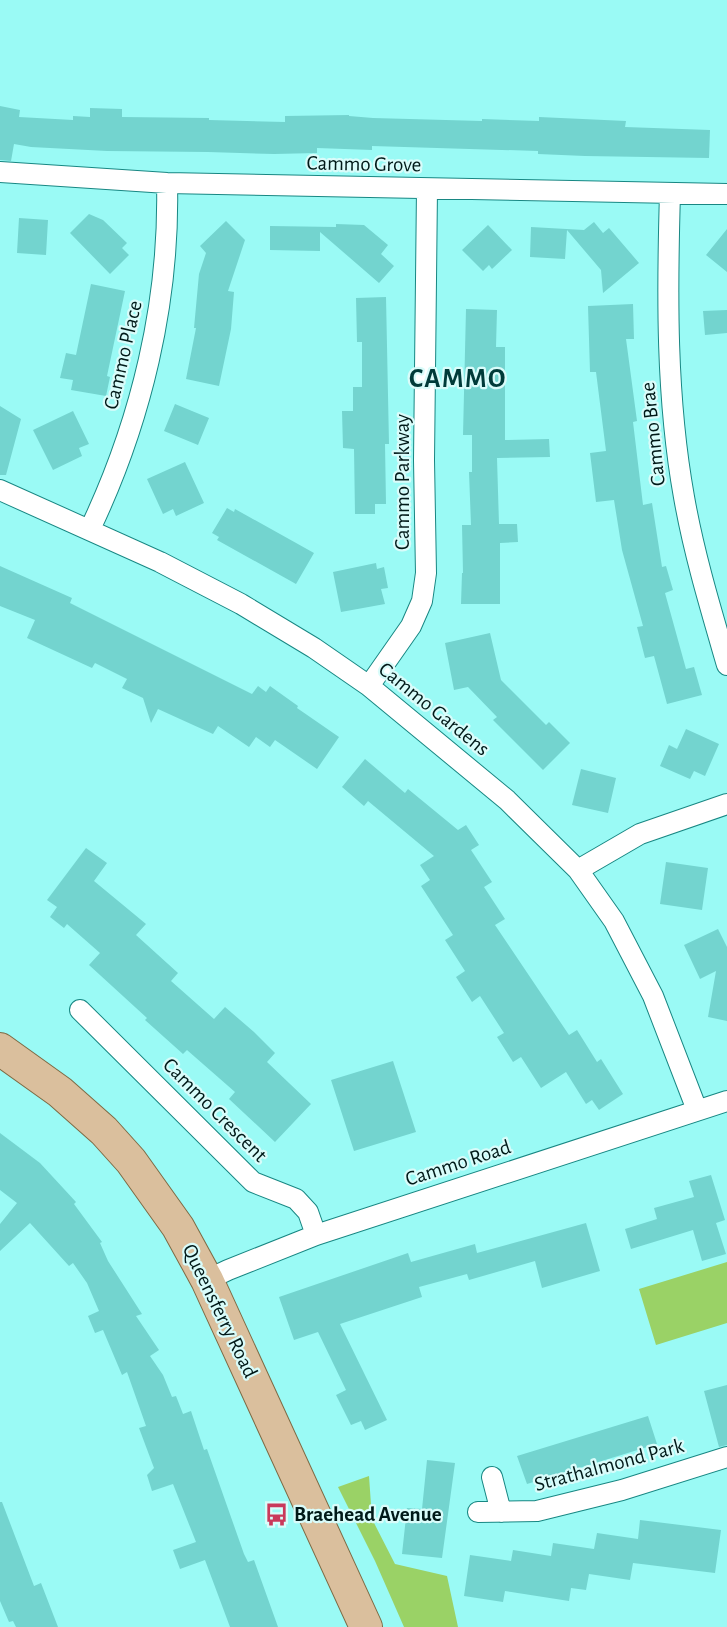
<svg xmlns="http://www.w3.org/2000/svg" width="727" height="1627" viewBox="0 0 727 1627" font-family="'Alegreya Sans',sans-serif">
<rect width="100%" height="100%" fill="#9afaf5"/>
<path fill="#9ad266" d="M727,1262V1323L656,1345L639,1289Z
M369,1476L372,1519L395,1564L447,1576L458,1627H404L375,1561L338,1487Z"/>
<path fill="#73d4cf" d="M0,106L20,110L19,117L73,120V116L90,117V108L122,109V117L209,118V120L285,122V116L349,115V116L373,118L482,121V119L539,121V117L626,121L625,127L710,130L709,158L585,156L538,154V151L372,146V150L317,148V153L274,154L208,152L107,151L31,147L14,144L11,161L0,160Z
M89,214L103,220L127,243L122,248L129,255L110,274L70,233Z
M19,218L48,220L46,255L17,253Z
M226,221L245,240L228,291L234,292L231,329L219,386L186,379L196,328H194L199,274L206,253L200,246Z
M594,222L603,233L609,228L639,263L603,293L601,270L567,230L565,259L530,257L531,227L584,230Z
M336,224L364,225L388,245L381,254L394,266L379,283L320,232V251L270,250V226L336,227Z
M488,225L512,250L492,269L489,265L483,271L462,250Z
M727,229V272L706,255Z
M91,284L125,291L107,376L110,377L106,396L71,390L73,380L60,378L66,353L76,355Z
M386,297L389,444H385L386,504H375V514H355L354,449L343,448L342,411H353V387H362V342H357L356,298Z
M633,304L634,339H626L637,421L633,422L643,505L652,503L662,567L666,566L673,590L665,593L686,669L694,667L702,695L667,704L654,656L645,658L637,627L643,626L622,550L614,500L596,502L590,453L606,451L596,372H590L588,306Z
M466,309L497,310L496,347H505V440L549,439L550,457L497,458L499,524H517L518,542L500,543V604H461L462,573H463L462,525H471L469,472H472V435H463Z
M727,310V333L705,335L703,311Z
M175,404L209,418L198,445L164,431Z
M0,406L21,419L6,475H0Z
M73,411L89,444L79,448L82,456L53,470L33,430Z
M185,462L204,503L176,516L173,509L163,514L147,479Z
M227,508L234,512L235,509L314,553L296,584L217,540L219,537L212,533Z
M376,563L377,569L384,567L388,588L381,589L385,604L341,612L333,572Z
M0,566L72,598L70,603L252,694L258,686L266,692L270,686L298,706L297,708L339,737L317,769L275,740L270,747L256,737L249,747L218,726L213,734L158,709L151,723L143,698L122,688L127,679L95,663L92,668L27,638L35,620L0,606Z
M490,633L501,680L546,725L549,722L570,743L543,770L493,720L497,717L468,687L454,690L445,643Z
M686,729L719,744L705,776L694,771L690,779L660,766L669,745L677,749Z
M365,759L405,793L408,789L458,830L466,825L479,845L471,850L492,882L484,887L505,919L495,925L569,1035L577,1030L597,1062L601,1059L623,1094L599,1110L592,1100L586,1104L566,1072L541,1088L521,1057L513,1062L497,1037L504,1033L480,996L472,1002L456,977L465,971L445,940L453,935L421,886L430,880L420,865L434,856L368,801L364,806L342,787Z
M581,769L616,778L608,813L572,805Z
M86,848L107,863L94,881L146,924L136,935L178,973L171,981L214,1019L225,1007L254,1032L275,1053L267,1062L311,1104L275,1142L229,1099L235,1092L187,1050L183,1054L145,1020L147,1018L89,965L100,953L67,924L64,928L50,917L57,907L47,900Z
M666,862L708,868L702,910L660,904Z
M718,929L727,947V1021L708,1017L716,971L700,979L684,945Z
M393,1061L416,1132L354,1151L331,1080Z
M0,1133L40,1163L76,1202L74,1204L102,1242L100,1243L108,1261L142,1314L136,1316L159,1350L150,1356L163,1375L172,1397L176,1396L183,1414L191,1411L204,1450L207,1449L244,1554L248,1562L254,1560L278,1627H230L205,1560L180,1569L173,1550L196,1542L173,1484L152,1491L147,1475L154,1468L139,1428L146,1426L127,1372L122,1375L103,1330L95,1333L88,1316L99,1311L87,1283L73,1263L69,1266L30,1223L0,1251V1224L17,1203L0,1190Z
M711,1175L725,1220L716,1223L726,1254L702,1261L693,1230L631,1249L625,1229L657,1219L654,1208L694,1197L689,1181Z
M586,1223L600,1271L542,1288L535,1261L469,1280L467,1274L419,1287L422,1297L340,1324L387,1420L365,1430L361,1421L351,1425L336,1395L346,1390L318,1332L294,1340L279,1297L408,1253L411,1262L475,1244L477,1253Z
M727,1385V1445L719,1447L704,1391Z
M648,1416L657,1444L527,1484L517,1456Z
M427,1460L455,1463L442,1558L402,1554L407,1508L422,1509Z
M0,1502H2L34,1586L41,1583L58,1627H16L13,1621L9,1622L0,1601Z
M640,1520L721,1530L715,1573L633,1563L630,1580L589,1574L586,1590L571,1588L569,1601L505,1591L503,1602L464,1596L470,1555L511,1561L513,1550L551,1556L553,1543L594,1549L597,1533L638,1539Z"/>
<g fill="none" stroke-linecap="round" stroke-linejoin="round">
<defs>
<path id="street" d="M0,172L167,183L727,194
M670,193C667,294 666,397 684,497C694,554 711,610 727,665
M0,490L160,562L241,604L314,648L369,686L507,800L578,870L614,921L653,996L697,1110
M90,529C141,422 170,302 167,183
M369,686L411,626L422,601L426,573L424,460L427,189
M578,870L640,834L727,804
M80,1010L253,1182L296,1199L308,1212L316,1235
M207,1280L228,1270L316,1235L727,1101
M492,1477L501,1512
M478,1512L537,1511L622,1490L727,1457"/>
<path id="primary" d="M0,1049L60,1092L104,1131L131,1161L178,1227L207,1280L366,1627"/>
</defs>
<use href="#street" stroke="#188783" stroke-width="22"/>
<use href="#primary" stroke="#7e6a44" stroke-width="34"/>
<use href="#street" stroke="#fff" stroke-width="20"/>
<use href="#primary" stroke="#dabf9d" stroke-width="32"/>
</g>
<defs>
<symbol id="bus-bare" viewBox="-9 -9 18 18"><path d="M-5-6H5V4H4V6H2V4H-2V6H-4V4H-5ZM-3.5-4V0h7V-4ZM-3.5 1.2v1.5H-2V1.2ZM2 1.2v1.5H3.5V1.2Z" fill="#c9395b" stroke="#d9fcfa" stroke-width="2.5" paint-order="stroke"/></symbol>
</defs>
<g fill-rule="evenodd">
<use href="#bus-bare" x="260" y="1498" width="33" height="33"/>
</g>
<g text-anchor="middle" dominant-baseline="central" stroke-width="4.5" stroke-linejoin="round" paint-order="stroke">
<g font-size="21" fill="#001918" stroke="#d9fcfa">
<text transform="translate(364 164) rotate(1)">Cammo Grove</text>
<text transform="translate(123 355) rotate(-77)">Cammo Place</text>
<text transform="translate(653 434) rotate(-96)">Cammo Brae</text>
<text transform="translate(402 482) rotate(-90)">Cammo Parkway</text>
<text transform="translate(434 709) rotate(39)">Cammo Gardens</text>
<text transform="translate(215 1110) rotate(45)">Cammo Crescent</text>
<text transform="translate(458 1163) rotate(-18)">Cammo Road</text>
<text transform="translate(220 1311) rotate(64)">Queensferry Road</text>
<text transform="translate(609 1465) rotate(-15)">Strathalmond Park</text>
</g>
<g font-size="21" font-weight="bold" fill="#001918" stroke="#d9fcfa" text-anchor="start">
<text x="294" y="1514">Braehead Avenue</text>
</g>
<g font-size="27" font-weight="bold" letter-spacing="1.5" fill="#003b39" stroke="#d9fcfa">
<text x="458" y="378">CAMMO</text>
</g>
</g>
</svg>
